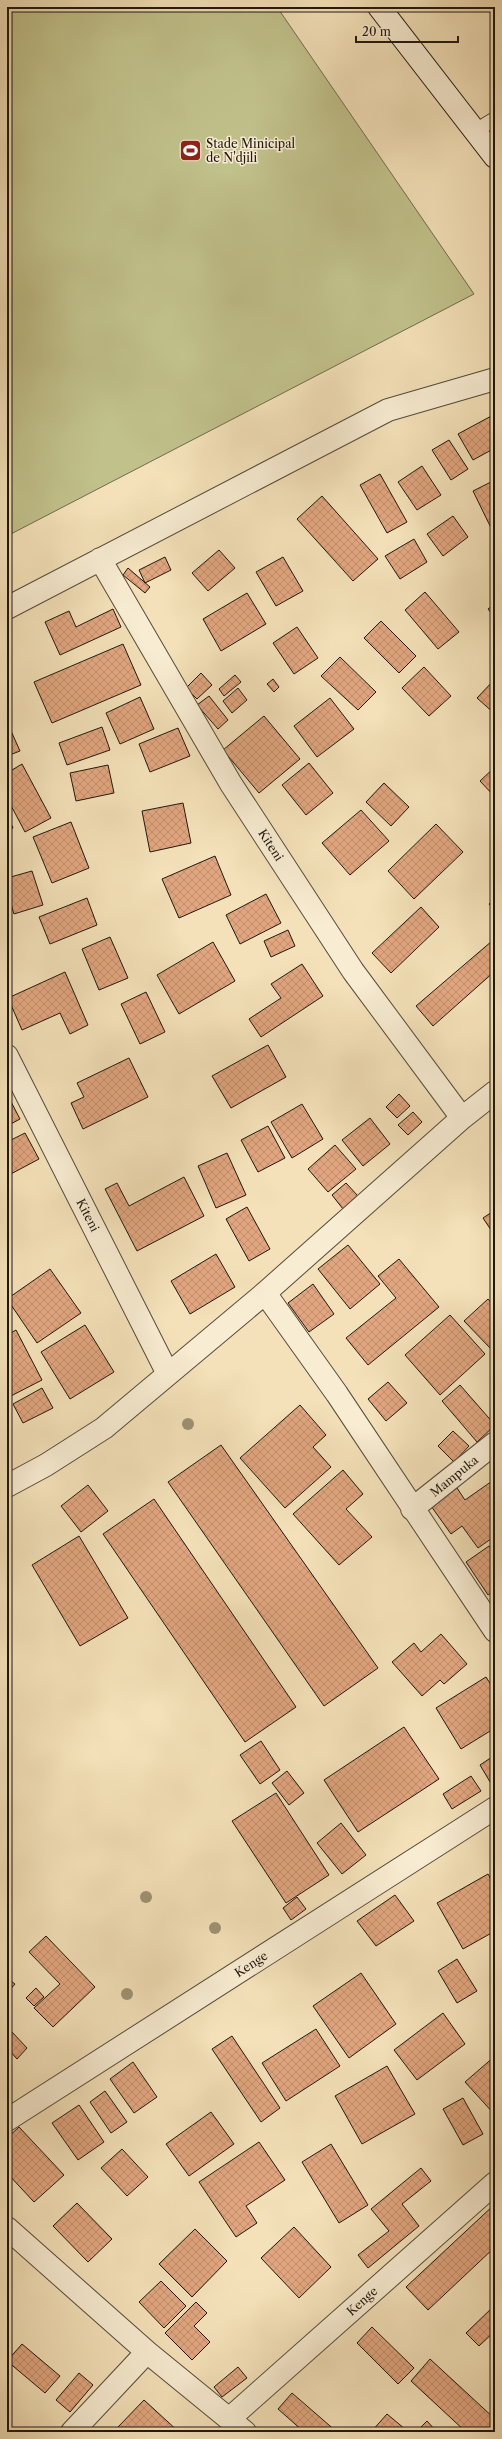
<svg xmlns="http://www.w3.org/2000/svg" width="502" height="2439" viewBox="0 0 502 2439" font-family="'Libre Caslon Text',serif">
<defs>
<pattern id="building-cross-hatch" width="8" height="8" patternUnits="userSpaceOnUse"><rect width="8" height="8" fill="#e1a67f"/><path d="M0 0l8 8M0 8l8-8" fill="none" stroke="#c18e6d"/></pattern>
</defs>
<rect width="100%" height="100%" fill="#f4e1b9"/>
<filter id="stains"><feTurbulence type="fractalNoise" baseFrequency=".005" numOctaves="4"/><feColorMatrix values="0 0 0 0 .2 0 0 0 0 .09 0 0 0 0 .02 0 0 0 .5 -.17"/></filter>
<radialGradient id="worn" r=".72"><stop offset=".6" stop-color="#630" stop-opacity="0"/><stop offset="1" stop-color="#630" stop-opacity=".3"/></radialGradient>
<path fill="#c1c18b" stroke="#706c4d" d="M7,7H277L474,294L7,536Z"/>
<path fill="url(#building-cross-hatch)" stroke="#20170f" d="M495,414V448L473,460L458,434Z
M449,440L468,469L451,480L432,450Z
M422,466L441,495L417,510L398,482Z
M380,474L407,522L387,533L360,485Z
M495,480V534H494L473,491Z
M322,496L378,559L353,581L297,519Z
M453,516L468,537L443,556L427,534Z
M414,539L427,562L400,579L385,556Z
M219,550L235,568L208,591L192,573Z
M165,557L171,570L145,583L139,570Z
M283,557L303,591L276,606L256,572Z
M128,568L150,587L145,593L123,575Z
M425,592L459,632L438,649L405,610Z
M247,593L266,624L221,651L203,619Z
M495,604V618L488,609Z
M113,609L121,627L60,655L45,622L69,611L76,627Z
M381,621L416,656L399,673L364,638Z
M297,627L318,658L294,674L273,643Z
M123,644L141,685L52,723L34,682Z
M340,657L376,692L358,710L321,676Z
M424,667L451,696L429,716L402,688Z
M201,673L212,685L197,699L186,688Z
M235,675L241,682L224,696L219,689Z
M273,679L279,687L274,692L267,684Z
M494,680L495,681V714L477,698Z
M238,688L247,700L232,713L223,701Z
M209,696L228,720L218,729L197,705Z
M140,697L154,729L120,744L106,713Z
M330,698L354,729L317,757L294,726Z
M264,716L300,759L259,793L223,750Z
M7,722L20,751L7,756Z
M102,727L110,750L67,765L59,743Z
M178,728L190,756L150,772L139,744Z
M309,763L333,793L306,815L282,785Z
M22,764L51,818L25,832L7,798V773Z
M108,765L114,793L76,801L70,773Z
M495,767V797L480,781Z
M384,783L409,807L391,826L366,802Z
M183,803L191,843L150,852L142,811Z
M361,810L389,841L350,875L322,843Z
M7,814L13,828L7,829Z
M71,822L89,868L52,883L33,837Z
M436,824L463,852L414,899L388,871Z
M215,856L231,895L179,918L162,879Z
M32,871L43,905L14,914L7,892V878Z
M266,894L281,923L240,944L226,915Z
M87,898L97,925L50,944L39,917Z
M495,899V911L489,904Z
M421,907L439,927L391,973L372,953Z
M288,930L295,946L271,957L264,941Z
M110,937L128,978L99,990L82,949Z
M492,941L495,944V971L433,1026L416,1006Z
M213,942L235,981L179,1014L157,975Z
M302,964L323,996L261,1037L249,1019L281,998L271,984Z
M65,972L88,1025L70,1034L60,1013L22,1030L8,998Z
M146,992L165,1032L140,1044L121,1004Z
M268,1045L286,1077L231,1108L212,1076Z
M129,1058L148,1097L83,1129L71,1103L84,1097L77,1083Z
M399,1094L410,1106L397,1118L386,1107Z
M8,1096L20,1119L7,1126V1097Z
M302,1104L323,1139L292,1158L271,1122Z
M413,1112L422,1122L408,1135L398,1125Z
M370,1118L390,1144L363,1166L342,1140Z
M268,1126L285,1158L258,1172L241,1140Z
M25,1133L39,1159L7,1176V1142Z
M335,1145L356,1169L328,1192L308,1169Z
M227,1153L246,1195L216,1208L198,1166Z
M184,1177L204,1216L137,1251L105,1189L117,1183L129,1206Z
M346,1183L358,1196L343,1209L332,1195Z
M247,1207L270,1249L249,1261L226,1219Z
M495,1210V1236L483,1218Z
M348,1245L380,1284L350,1309L318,1269Z
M216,1254L235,1287L190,1314L171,1281Z
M399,1259L439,1307L368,1365L346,1338L396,1298L378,1276Z
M50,1269L81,1313L37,1343L7,1299Z
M313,1284L334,1314L309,1332L288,1303Z
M488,1299L495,1307V1344L490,1348L464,1321Z
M450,1315L485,1354L440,1395L405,1355Z
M85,1325L114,1372L70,1399L41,1352Z
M16,1330L42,1380L7,1398V1335Z
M388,1382L407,1403L386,1421L368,1399Z
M460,1385L495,1425L477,1442L442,1401Z
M42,1388L53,1408L23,1423L13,1404Z
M300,1405L326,1435L313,1447L331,1467L285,1508L240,1458Z
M453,1431L469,1446L454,1462L438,1446Z
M221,1445L378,1668L324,1706L168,1482Z
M343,1470L363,1494L346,1509L372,1537L339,1565L293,1514Z
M495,1479V1536L478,1548L462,1526L451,1534L431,1506L457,1488L465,1500Z
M88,1485L108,1511L81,1532L61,1506Z
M154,1499L296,1707L245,1742L103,1534Z
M79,1536L128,1618L80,1646L32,1565Z
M489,1546L495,1555V1590L488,1595L466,1562Z
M441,1634L467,1664L444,1684L440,1680L422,1696L392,1662L414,1643L421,1652Z
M486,1677L495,1691V1728L461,1749L436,1708Z
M404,1727L439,1779L358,1832L324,1780Z
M261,1741L280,1770L260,1784L240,1755Z
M495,1755V1786L493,1787L480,1765Z
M287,1771L304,1793L289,1805L272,1783Z
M471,1776L481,1791L452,1809L443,1794Z
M276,1793L329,1875L286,1903L232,1821Z
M341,1823L366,1855L342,1874L317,1843Z
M488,1874L495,1886V1931L463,1949L437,1903Z
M395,1895L414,1921L376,1946L357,1921Z
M297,1897L306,1909L291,1920L283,1908Z
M46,1936L95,1987L53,2027L34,2008L60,1984L29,1952Z
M457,1959L477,1991L457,2003L438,1971Z
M361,1973L396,2024L349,2058L313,2006Z
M7,1978L15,1984L7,1993Z
M36,1988L44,1997L34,2006L26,1998Z
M443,2013L465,2044L417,2080L394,2050Z
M316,2029L340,2066L286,2101L262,2063Z
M12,2032L27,2048L17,2059L7,2048V2037Z
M232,2036L280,2108L261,2122L212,2049Z
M495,2056V2115L465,2082Z
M133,2062L157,2097L134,2113L110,2079Z
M387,2066L415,2114L362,2144L335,2096Z
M105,2091L127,2122L111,2133L90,2102Z
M463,2098L483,2134L463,2145L443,2109Z
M79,2105L104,2142L78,2160L52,2123Z
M211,2112L234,2144L189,2176L166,2144Z
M19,2127L64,2175L34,2202L7,2173V2138Z
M259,2142L285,2180L246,2206L257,2223L236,2237L199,2182Z
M331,2144L368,2205L339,2223L302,2162Z
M122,2149L148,2177L127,2196L101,2168Z
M421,2168L431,2181L402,2204L419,2226L368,2268L358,2255L389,2231L371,2209Z
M77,2203L112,2239L88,2262L53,2226Z
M495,2204V2247L428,2310L406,2287Z
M294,2227L331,2267L299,2298L261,2258Z
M195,2229L227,2261L192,2297L159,2264Z
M161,2281L186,2306L164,2328L139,2302Z
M196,2302L207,2313L194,2326L210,2342L192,2360L165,2333Z
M495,2305V2331L479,2346L466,2333Z
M372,2327L414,2368L398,2384L357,2343Z
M22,2344L60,2376L45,2393L7,2361Z
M430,2359L495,2419V2432H466L411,2381Z
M238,2367L247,2378L222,2397L214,2387Z
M79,2373L93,2385L70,2412L56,2400Z
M292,2393L337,2432H304L278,2409Z
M144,2400L179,2432H124L118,2427Z
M387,2414L405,2429L402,2432H371Z
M427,2421L437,2432H416Z"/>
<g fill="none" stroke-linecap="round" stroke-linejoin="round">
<defs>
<path id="lane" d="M475,131L495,119"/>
<path id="street" d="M100,559L231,784L353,971L462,1118
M7,608L388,410L495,379
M7,1056L168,1374
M265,1293L337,1394L495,1631
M7,1486L46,1465L104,1428L265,1293L462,1118L495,1092
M412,1509L495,1443
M7,2120L495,1808
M7,2228L147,2352L245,2432
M229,2419L495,2183
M72,2432L147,2352"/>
<path id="secondary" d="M379,7L495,157"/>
</defs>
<use href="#lane" stroke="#554a3a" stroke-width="16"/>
<use href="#street" stroke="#554a3a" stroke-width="24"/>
<use href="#secondary" stroke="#20170f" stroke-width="24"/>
<use href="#lane" stroke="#f8ecd2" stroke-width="14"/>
<use href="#street" stroke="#f8ecd2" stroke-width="22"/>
<use href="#secondary" stroke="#f8ecd2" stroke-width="22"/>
</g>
<g fill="#9e9273">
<circle cx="188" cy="1424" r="6"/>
<circle cx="146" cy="1897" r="6"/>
<circle cx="215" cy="1928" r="6"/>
<circle cx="127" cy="1994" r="6"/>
</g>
<defs>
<symbol id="stadium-square" viewBox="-11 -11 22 22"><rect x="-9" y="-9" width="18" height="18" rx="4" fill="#8f2418" stroke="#f8ecd2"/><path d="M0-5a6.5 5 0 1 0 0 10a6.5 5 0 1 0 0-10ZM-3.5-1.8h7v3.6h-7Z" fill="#fff"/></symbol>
</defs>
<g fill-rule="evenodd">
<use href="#stadium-square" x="178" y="138" width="25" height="25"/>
</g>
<g text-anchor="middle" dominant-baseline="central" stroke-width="3" stroke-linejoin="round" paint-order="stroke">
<g font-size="12" fill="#20170f" stroke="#f8ecd2" text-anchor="start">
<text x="206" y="143">Stade Minicipal<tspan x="206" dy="14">de N'djili</tspan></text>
</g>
<g font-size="12" fill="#20170f" stroke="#f8ecd2">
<text transform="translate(271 845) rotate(57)">Kiteni</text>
<text transform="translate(88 1215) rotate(63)">Kiteni</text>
<text transform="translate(454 1476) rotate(-39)">Mampuka</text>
<text transform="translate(251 1964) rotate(-33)">Kenge</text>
<text transform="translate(362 2301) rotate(-42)">Kenge</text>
</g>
</g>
<rect width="502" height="2439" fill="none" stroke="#f4e1b9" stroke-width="24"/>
<rect x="8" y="8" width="486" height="2423" fill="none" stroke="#20170f" stroke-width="2"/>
<rect x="12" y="12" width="478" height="2415" fill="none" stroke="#20170f"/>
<path d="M356 36v6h102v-6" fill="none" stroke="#20170f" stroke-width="2"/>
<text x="362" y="36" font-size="12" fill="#20170f" stroke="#f8ecd2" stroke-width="3" paint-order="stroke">20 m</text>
<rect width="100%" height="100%" filter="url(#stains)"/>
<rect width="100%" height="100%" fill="url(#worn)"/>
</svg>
